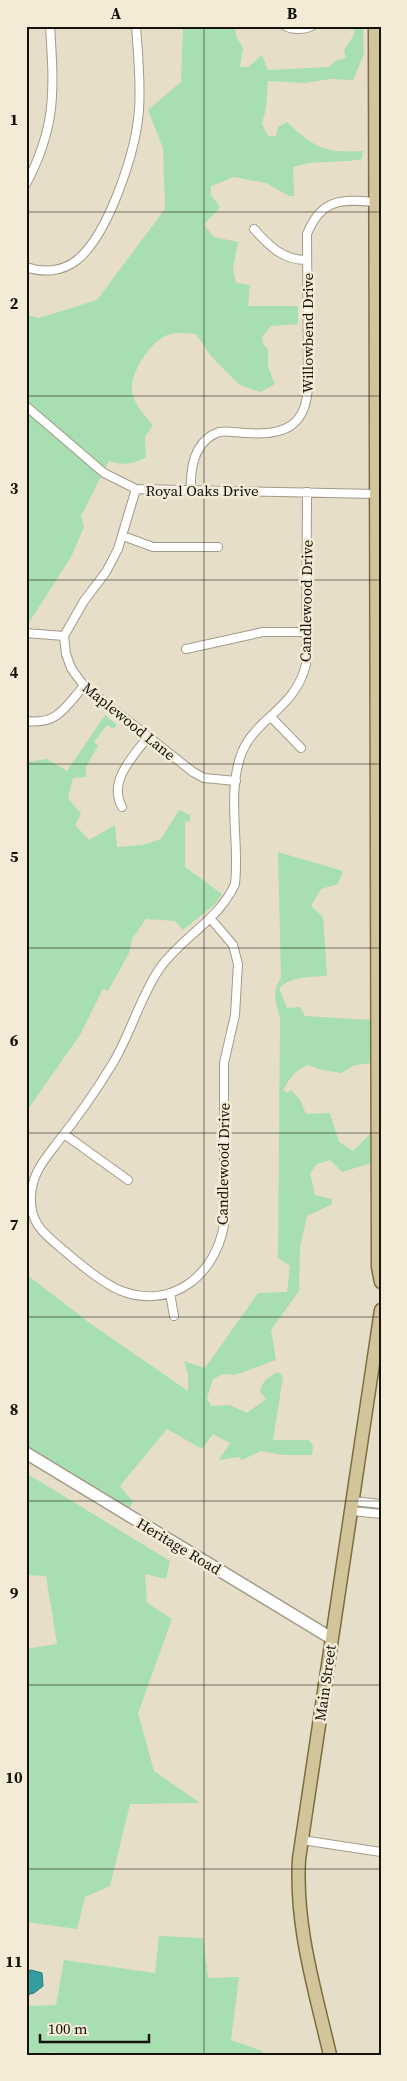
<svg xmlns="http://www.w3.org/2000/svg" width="407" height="2081" viewBox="0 0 407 2081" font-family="'Source Serif 4',serif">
<rect width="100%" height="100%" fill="#e7deca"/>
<path fill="#a7deb2" d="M183,26H235L236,36L243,48L240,67H248L262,55L268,70L329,67L335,61L346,58L344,50L354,35V26H363L364,54L353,80L331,79L304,83L268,81L266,108L262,124L268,136H276L278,127L287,122C316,149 324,153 363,151L362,159C339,164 316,159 293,167L294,196H289L266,183L234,177L211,186V195L220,207L204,225L214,237L238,242L233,269L236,283L250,285L248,306H298V324L271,326L262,337L263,344L268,349V367L275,384L260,392L240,385L210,355L196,334C184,333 172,331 162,338C148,346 131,373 132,389C132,402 145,416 153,425L145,437L146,457C134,464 122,466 109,461L81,516L84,527L71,557L28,624L26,623V315L39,318L97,300L165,209L163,148L148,110L181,82Z
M105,715L117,725L113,729L107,725L94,742L98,746L86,767V777L73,778L68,798L81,814L75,825L89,840L115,825L117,847L143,845L161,839L179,810L190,815V821L185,822V867L222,894L215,904L183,930L175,921L146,919L132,939L129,953L108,991L103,989L80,1035L26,1112V762L47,759L67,771Z
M278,852L343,871L338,884L321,889L311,906L323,917L327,976C310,977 292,976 279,988L287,1008L300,1007L305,1016L371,1020L372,1063L355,1065L341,1073L322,1070L308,1065C295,1070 290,1078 283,1090L287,1093L291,1090L300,1100L306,1114L330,1113L339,1142L353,1151L373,1131L371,1163L342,1172L330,1160L317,1164L310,1173L315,1195L332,1199V1204L307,1216L300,1247L299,1291L271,1330L276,1360L235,1375L223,1374L213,1379L207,1398L211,1406L230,1405L247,1413L266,1399L260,1392C261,1382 269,1376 278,1372L283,1377L273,1440H309L313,1446L312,1455H283L261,1451L242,1460L239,1457L219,1460L230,1443L213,1434L202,1449L167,1429L120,1486L133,1502L128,1510L26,1448V1274L91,1324L188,1391V1375L184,1361L205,1368L258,1293L287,1292L290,1266L278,1258L280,1018C276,1004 271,991 281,978Z
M26,1473L170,1561L166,1579L145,1574L147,1603L172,1619L138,1713L154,1771L200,1803L130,1804L110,1886L85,1897L77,1929L26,1922V1649L57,1644L46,1576L26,1575Z
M159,1936L203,1938L208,1978L239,1977L231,2040L262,2051L263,2055H76L50,2052L46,2055H26V2006L56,2005L64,1960L155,1973Z"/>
<path fill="#329e9f" stroke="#297473" d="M31,1970L42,1973L43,1986L34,1993L26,1995V1972Z"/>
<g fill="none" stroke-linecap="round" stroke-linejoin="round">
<defs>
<path id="street" d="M285,26C292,30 305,30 312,26
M26,184C57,126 54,89 50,26
M254,229C269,246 283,260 306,260
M26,267C43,273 62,272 77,260C109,234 136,151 139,110C141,82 138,54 136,26
M26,406L104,473L136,489L377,494
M136,489L118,549L106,572L84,601L64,636L66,654L71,668L84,686L193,772L204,778L236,781
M191,491C190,468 194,441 219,432C227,430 238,433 246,433C285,436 307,426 308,384L307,234C321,199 341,199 374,202
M123,536L153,547H218
M26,633L64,636
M186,649L263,632H306
M272,718L301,748
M26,721C58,725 65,707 84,686
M122,807C108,781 132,758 147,738
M211,919L233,945L238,964L235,1015L224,1063V1225C215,1276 171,1311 119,1290C101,1282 82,1266 67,1253C47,1236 29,1225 31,1196C32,1174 44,1160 57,1143C77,1118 96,1091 113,1063C131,1033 140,997 160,968C182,937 219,920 235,884C240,842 226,793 242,752C256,718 296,708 306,664L307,492
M64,1134L128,1180
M170,1293L174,1316
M353,1501L381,1504
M352,1511L381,1514
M302,1840L381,1852"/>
<path id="secondary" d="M26,1453L331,1638"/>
<path id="primary" d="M375,26L378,1267L381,1282
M330,2055C315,1990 295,1926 299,1859L381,1310"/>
</defs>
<use href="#street" stroke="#a39a88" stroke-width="10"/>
<use href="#secondary" stroke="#a39a88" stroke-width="14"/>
<use href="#primary" stroke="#7c6d3e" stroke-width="15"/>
<use href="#street" stroke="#fff" stroke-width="8"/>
<use href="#secondary" stroke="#fff" stroke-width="11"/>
<use href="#primary" stroke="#d2c59c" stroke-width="12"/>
</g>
<path fill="none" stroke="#15120b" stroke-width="1" stroke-opacity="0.55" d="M204,26V2055M26,212H381M26,396H381M26,580H381M26,764H381M26,948H381M26,1133H381M26,1317H381M26,1501H381M26,1685H381M26,1869H381"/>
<g text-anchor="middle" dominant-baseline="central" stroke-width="5" stroke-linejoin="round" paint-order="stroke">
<g font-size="15" fill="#15120b" stroke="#f4ebd7">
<text transform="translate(307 333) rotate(-90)">Willowbend Drive</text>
<text x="202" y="490">Royal Oaks Drive</text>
<text transform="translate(306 601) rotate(-89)">Candlewood Drive</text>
<text transform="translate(129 721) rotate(39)">Maplewood Lane</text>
<text transform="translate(223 1164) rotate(-89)">Candlewood Drive</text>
<text transform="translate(179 1546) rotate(31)">Heritage Road</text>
<text transform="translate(325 1683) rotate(-82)">Main Street</text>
</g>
</g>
<rect width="407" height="2081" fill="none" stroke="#f4ebd7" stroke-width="55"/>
<path d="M40 2034v8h109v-8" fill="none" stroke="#15120b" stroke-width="2.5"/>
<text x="48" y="2034" font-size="15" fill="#15120b" stroke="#f4ebd7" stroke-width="4" paint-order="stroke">100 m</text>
<rect x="28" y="28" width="352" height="2026" fill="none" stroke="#15120b" stroke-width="2"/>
<g font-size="16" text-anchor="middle" font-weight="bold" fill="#15120b">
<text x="116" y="19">A</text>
<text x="292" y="19">B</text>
<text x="14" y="125">1</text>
<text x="14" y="309">2</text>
<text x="14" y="494">3</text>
<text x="14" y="678">4</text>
<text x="14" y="862">5</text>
<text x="14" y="1046">6</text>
<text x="14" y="1230">7</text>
<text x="14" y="1415">8</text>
<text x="14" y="1599">9</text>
<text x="14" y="1783">10</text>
<text x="14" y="1967">11</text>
</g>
</svg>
